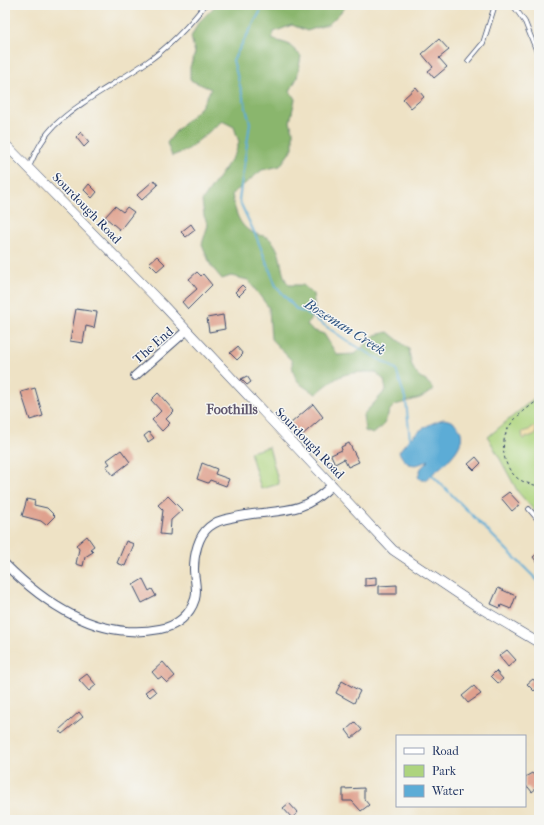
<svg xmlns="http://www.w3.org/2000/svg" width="544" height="825" viewBox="0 0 544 825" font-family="'IM FELL French Canon',serif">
<rect width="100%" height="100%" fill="#f6f6f2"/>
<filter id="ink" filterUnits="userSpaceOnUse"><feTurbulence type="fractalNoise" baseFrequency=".025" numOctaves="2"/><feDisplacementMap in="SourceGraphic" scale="8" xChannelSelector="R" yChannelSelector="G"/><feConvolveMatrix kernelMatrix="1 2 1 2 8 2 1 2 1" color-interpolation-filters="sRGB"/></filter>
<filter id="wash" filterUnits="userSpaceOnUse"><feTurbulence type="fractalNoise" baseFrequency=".012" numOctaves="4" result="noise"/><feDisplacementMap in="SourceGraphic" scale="16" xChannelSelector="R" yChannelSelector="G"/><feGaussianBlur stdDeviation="0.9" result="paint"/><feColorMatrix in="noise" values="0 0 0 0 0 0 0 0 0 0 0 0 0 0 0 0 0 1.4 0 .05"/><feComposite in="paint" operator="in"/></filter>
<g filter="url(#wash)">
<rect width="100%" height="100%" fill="#eee2c5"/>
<path fill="#add47e" stroke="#64826e" d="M539,394V516L518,492L488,437Z
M269,447L279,484L261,489L250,452Z"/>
<path fill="#8ab66d" stroke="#527266" d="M216,5H345L344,9L329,24L307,31L292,25L274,32L272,39L288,44L301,56L297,78L290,91L295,99L290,122L293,131V148L280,166L262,170L232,194C234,206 237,222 248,230C260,238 268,232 276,247C283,259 280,275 289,285H303L313,294L315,310L307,325L312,330L324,334L337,355L355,354L375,335L388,332L409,349C410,358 411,367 417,374C423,381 427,379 434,390L420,398L395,405L390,410L383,426L373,434L365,431L363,415L386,390L384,380L375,372C343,372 340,374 316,394C299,384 293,381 292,361L271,339L269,308L248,280L231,276L222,279L211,266L202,244L208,225L204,216L202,201L235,154L239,142L234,127L222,121L187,150L172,156L167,143L176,131L201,107L211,89L190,80V67L195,53L191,37L198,23Z"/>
<path fill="#eeda9e" stroke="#84847e" d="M533,426L536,429V434L523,439L522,432L529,430Z"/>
<path fill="#5cacd6" stroke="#3c6e9a" d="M443,419C450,420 455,422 459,428C471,447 438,469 425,480H421L418,477L421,468L429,460C415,467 407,468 399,452C409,436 425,425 443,419Z"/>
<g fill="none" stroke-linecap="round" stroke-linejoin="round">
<path stroke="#5cacd6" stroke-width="2" d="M264,5L233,60L250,123L239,200L256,236L276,286L297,310L305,312L349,342L396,369L406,401L410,440
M430,473L539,582"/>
</g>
<g id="blocks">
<path fill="#dfa08d" d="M439,39L449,50L439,58L447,67L434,78L428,71L433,67L422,54Z
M416,87L424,97L411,108L403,99Z
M81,132L89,142L84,147L76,137Z
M154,180L158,185L142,200L137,195Z
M89,184L97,192L92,198L84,190Z
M115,206L123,212L127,207L134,212L120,230L105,217Z
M191,224L195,230L186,237L181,232Z
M157,256L165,264L157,271L149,263Z
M197,272L201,276L203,274L212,285L188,309L182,302L197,289L189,279Z
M242,285L246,289L239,296L235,292Z
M76,309L97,312L94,328L86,326L83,343L70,341Z
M223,315L225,329L209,332L207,318Z
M237,347L243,354L237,360L230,353Z
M247,376L251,382L247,385L241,379Z
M35,388L43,416L30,420L21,392Z
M158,393L174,411L166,419L170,423L162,431L152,420L161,411L151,400Z
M313,404L323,417L301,436L290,424Z
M149,432L154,438L148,442L144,436Z
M349,443L359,462L348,467L344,459L335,464L331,455L342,450L341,447Z
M121,450L130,462L113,475L106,466L110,464L107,460Z
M476,457L481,463L474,470L468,464Z
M202,463L217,469L215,474L229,479L226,486L210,480L208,483L197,479Z
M509,492L520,504L512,511L501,498Z
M168,496L182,510L171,520L170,535L160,534L163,510L158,505Z
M27,499L35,501L34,505L47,508L55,516L46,525L41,521L22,516Z
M87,536L94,546L90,549L93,552L85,557L83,566L76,564L79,549L76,545Z
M126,541L134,544L125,566L117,563Z
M539,552V565L533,557Z
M376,577V585L365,586V578Z
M143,579L149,591L152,589L156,596L142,603L133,585Z
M397,585V594H379V586Z
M498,588L516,596L511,609L501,605L500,608L491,604Z
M507,650L516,660L508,667L499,656Z
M163,662L175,676L167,683L161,677L158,679L152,672Z
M496,671L503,679L498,683L491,676Z
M87,674L96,685L89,691L79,680Z
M533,679L539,686L534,691L527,684Z
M342,681L360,691L354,703L336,693Z
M474,686L481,694L468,703L462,696Z
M152,687L156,692L150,697L145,692Z
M79,712L83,717L62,734L59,730Z
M355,722L362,730L352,738L346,730Z
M532,773L539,781V786L532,792L528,787L525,788V777Z
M364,788V799L369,805L361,811L352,801H343V789Z
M289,803L298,813L292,818L283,808Z"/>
</g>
</g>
<g filter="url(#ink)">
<use href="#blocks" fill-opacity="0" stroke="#3b4a6d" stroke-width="1"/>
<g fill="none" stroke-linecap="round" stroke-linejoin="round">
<defs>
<path id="service" d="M513,5L525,22L539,57
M468,61L483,43L495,5
M29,167C35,153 43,137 54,126C80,101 117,83 147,62C170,46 188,27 205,5
M529,509L539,521"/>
<path id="minor" d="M135,376L186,331
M5,564C46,605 100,641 160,629C177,626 190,615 195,599C198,589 194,579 194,569C194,555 198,536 209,527C215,522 224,519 231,518C273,507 298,520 332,485"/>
<path id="tertiary" d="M5,144L164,306L393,550L475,605L539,643"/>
</defs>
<use href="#service" stroke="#3b4a6d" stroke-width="5.5"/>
<use href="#minor" stroke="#3b4a6d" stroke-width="10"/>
<use href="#tertiary" stroke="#3b4a6d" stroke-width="10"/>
<path stroke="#3b4a6d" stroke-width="1" stroke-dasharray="3 3" stroke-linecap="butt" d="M539,399C530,407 518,414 511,424C500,438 501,462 514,475C520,482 530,484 539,486"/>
<use href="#service" stroke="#fff" stroke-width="4"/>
<use href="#minor" stroke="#fff" stroke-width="8"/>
<use href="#tertiary" stroke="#fff" stroke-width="9"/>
</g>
</g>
<g text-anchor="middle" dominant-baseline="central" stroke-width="3" stroke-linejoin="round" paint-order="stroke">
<g font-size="13" fill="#1b2f5e" stroke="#f6f6f2">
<text transform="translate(87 208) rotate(46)">Sourdough Road</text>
<text transform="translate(153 345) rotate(-41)">The End</text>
<text transform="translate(310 443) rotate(46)">Sourdough Road</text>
</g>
<g font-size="14" font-style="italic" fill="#2e5482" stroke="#f6f6f2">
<text transform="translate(345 327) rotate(32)">Bozeman Creek</text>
</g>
<g font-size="14" font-weight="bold" fill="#60576e" stroke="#f6f6f2">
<text x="232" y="409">Foothills</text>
</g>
</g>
<rect width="544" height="825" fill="none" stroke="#f6f6f2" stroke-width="20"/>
<rect x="396" y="735" width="130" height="72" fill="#f6f6f2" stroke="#9ea6b7"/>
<rect x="404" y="748" width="20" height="6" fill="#ffffff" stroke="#9ea6b7"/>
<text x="432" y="755" font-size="12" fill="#1b2f5e">Road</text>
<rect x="404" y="765" width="20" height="12" fill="#add47e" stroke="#9ea6b7"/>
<text x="432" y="775" font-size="12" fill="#1b2f5e">Park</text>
<rect x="404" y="785" width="20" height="12" fill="#5cacd6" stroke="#9ea6b7"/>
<text x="432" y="795" font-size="12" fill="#1b2f5e">Water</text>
</svg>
